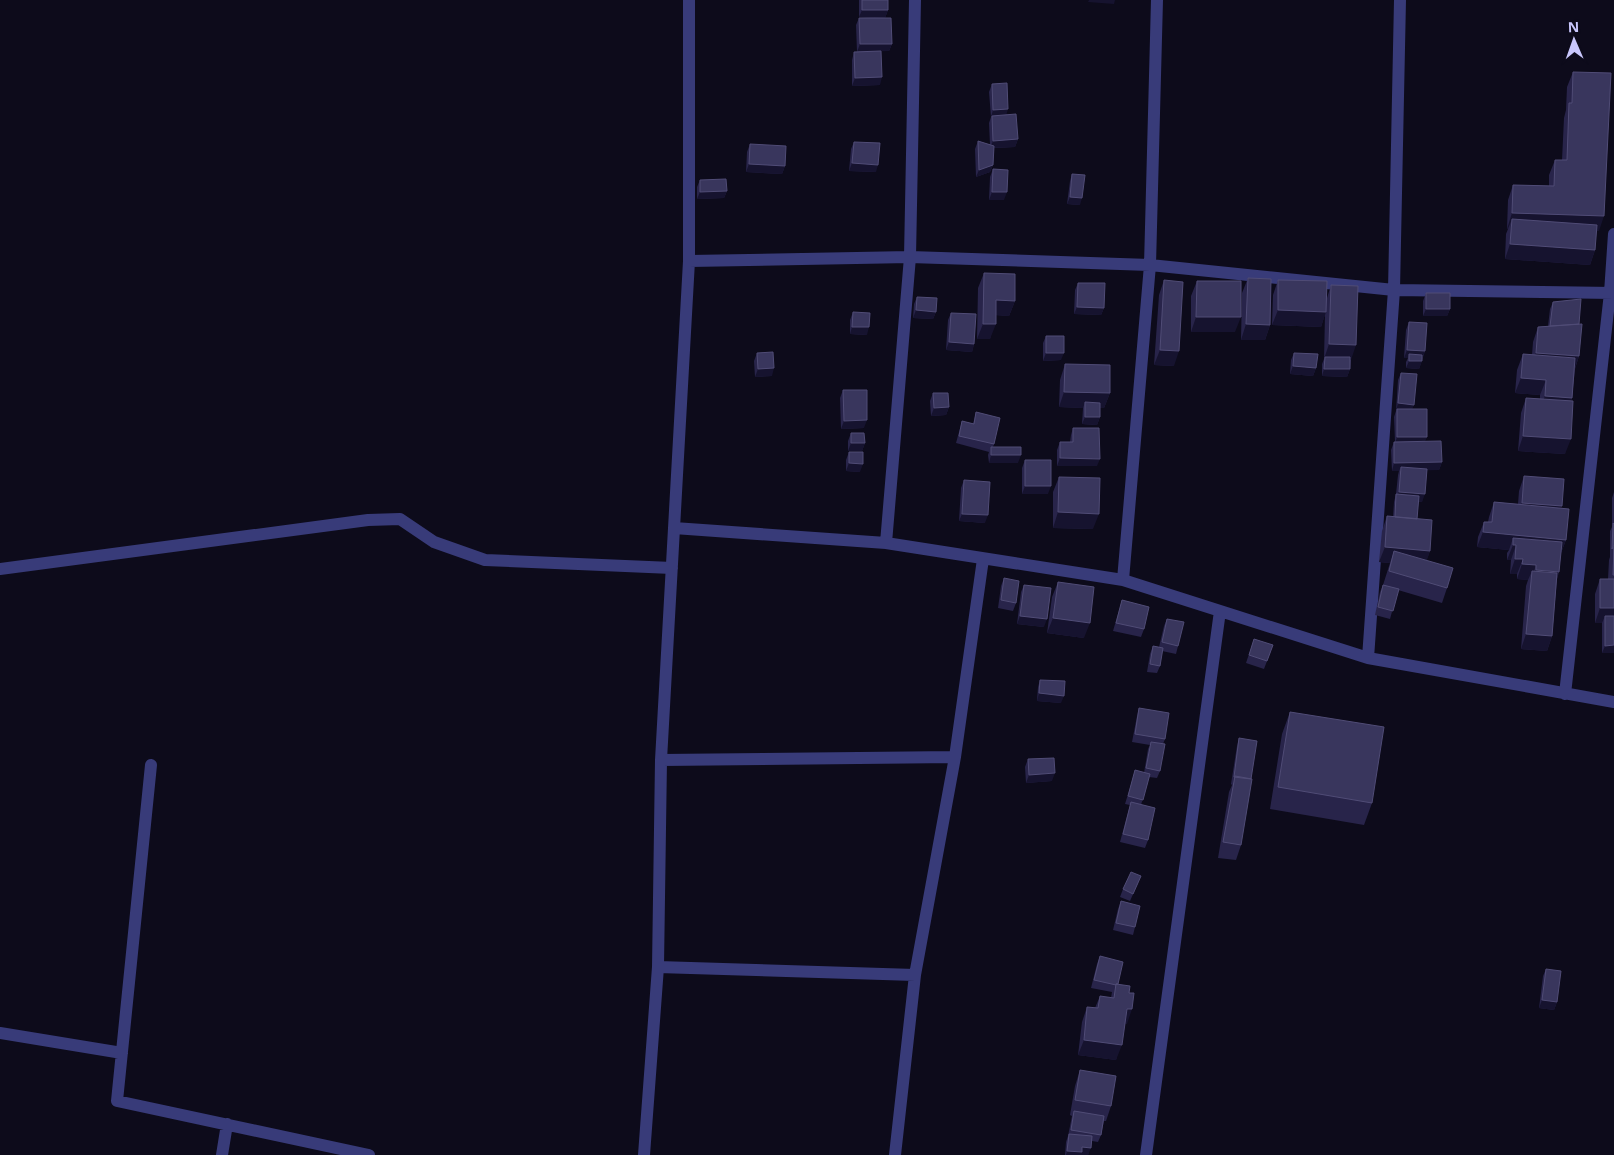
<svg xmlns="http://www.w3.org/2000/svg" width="1614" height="1155" viewBox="0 0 1614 1155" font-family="'Open Sans',sans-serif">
<rect width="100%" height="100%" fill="#0d0b1b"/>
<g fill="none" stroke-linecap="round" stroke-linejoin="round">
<path stroke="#383b79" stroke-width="12" d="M689,261L910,257L1150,265L1394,290L1614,293
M674,528L886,543L1123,580L1368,658L1614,702
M886,543L910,257L915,0
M0,569L368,520L400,519L434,542L485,560L672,568
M1123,580L1150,265L1157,0
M1368,658L1394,290L1400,0
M1565,694L1610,293L1614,234
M661,760L955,757
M151,765L117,1101L369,1155
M658,967L915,975
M0,1033L122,1053
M222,1155L227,1124
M644,1155L658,967L661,760L689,261V0
M895,1155L915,975L955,757L983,559
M1146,1155L1220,611"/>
</g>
<path fill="#28244a" d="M859,0H888V10L885,18L892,44L889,51H881L880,85L852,86V60L854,52H857L856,25L859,18H876L859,17Z
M1573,72L1599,231H1596L1595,250L1590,265L1505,259L1506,234L1508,229H1507L1508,200L1513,185L1549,186V175L1555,160H1562L1564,118L1566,110L1567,87Z
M992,84L1018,139L1015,147L994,148L993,165L990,172L976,177L975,149L978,141L990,145L989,123L991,117L989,92Z
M854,142L876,172L849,171L851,149Z
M750,144L785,166L782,174L746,172L747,152Z
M993,169L1004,200H989L990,177Z
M1072,174L1080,205L1067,204L1070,181Z
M700,180L727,191L724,198L697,199V187Z
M984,273L1015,301L1009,316L996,315L990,339H977L978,288Z
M1248,278L1270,325L1265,340H1241L1242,293Z
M1164,280L1174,366L1154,365L1159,295Z
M1278,280L1327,298L1331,285L1351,360L1350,369L1347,377L1322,376V364L1324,359L1325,314L1321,327L1272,325L1273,295Z
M1197,281L1235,332H1191V296Z
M1078,283L1104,308L1101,315L1074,314L1075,290Z
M1426,293L1450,309L1447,316H1423V301Z
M917,297L936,312L933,319L913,318L914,304Z
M1553,302L1579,324V356L1575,369L1572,398L1571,401L1565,454L1518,451L1521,413L1526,398L1540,399V395L1515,393L1517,370L1523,354L1532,355L1533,342L1538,327L1548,326L1550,309Z
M853,312L867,335L850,334V320Z
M951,313L974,344L972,352L946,350L948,320Z
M1409,322L1425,351L1419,369L1406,368V362L1408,358H1404L1406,330Z
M1046,336L1061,360L1043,361V343Z
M757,353L772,376L755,377L754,361Z
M1294,353L1316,368L1313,376L1290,374L1291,360Z
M1065,364L1110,393L1104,408H1100V417L1097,425L1082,424L1083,408L1059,407L1060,380Z
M1401,373L1412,409L1425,442L1442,462L1439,470H1427L1422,502H1418L1417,519L1430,551L1426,561L1447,588L1442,603L1398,590L1390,619L1375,615L1380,592L1383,585L1390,563L1379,562L1382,531L1387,516L1393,517L1394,502L1396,494L1398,475L1399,471H1392L1391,450L1394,442H1395L1394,417L1396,411L1398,380Z
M843,390L864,428L841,429L840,398Z
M933,393L949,407L946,415L931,416L930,401Z
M976,412L994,444L993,447L1018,463H989L988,455L989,452L956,443L962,421L973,424Z
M1073,428L1097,466H1057V450L1060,442H1070L1071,435Z
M851,433L865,443L862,451H848V441Z
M849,452L860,472L846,471V460Z
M1025,460L1048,494H1022V468Z
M1614,467V653H1602V623H1595V594L1600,579H1608L1609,560L1610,557V531L1612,527V498L1614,492Z
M1524,476L1562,506L1561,508L1566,540L1561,553L1559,572L1557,579L1552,636L1547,651L1521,649L1526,586L1528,580L1517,579V574H1510L1511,560H1507V553L1509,550L1477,547L1478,537L1484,522H1488L1489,517L1494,502L1518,504L1519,491Z
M1059,477L1093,529L1053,528V492Z
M964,480L985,523L959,521L961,488Z
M1004,578L1016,603L1013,611L998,608L1001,586Z
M1058,582L1084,638L1047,633L1052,597Z
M1024,585L1044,627L1017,624L1021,592Z
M1122,600L1144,629L1141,637L1113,631Z
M1167,619L1178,646L1176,654L1162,651L1160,666L1157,673L1147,672L1150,654L1153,646L1159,647L1164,626Z
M1254,639L1273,645L1264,669L1246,663Z
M1040,680L1061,703L1037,701L1038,687Z
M1139,708L1165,739L1163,744L1160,771L1157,778L1149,777L1141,805L1148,840L1145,848L1120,842L1130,805L1125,804L1133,778L1135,770L1144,773L1148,749L1150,745L1132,742L1137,716Z
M1290,712L1372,803L1364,825L1270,809L1282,734Z
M1239,738L1241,845L1236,860L1218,858L1229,792L1232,785L1231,784L1237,746Z
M1028,759L1052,781L1026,783L1025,767Z
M1138,883L1130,901L1120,897L1123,889Z
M1121,901L1135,927L1133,935L1113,930L1118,909Z
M1100,956L1118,984L1127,1024H1125L1116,1060L1078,1055L1082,1022L1087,1007L1095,1008L1100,996L1111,998L1112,992L1091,988L1097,964Z
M1546,969L1557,1002L1554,1010L1539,1008L1543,976Z
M1080,1070L1111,1106L1106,1121H1104L1101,1135L1098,1142L1092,1141L1088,1155H1065L1066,1142L1068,1136L1072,1116L1070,1115L1075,1086Z"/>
<path fill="#16132f" d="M1089,0H1115L1114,4L1088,2Z
M862,10H888L885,18L859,17Z
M860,44H892L889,51L857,52Z
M882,77L880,85L852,86L855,78Z
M1008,109L1006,116H992L991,117L993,110Z
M1018,139L1015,147L990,148L993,141Z
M852,163L878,165L876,172L849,171Z
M749,164L785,166L782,174L746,172Z
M993,165L990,172L976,177L979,170Z
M727,191L724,198L697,199L700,192Z
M992,192H1007L1004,200H989Z
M1070,197L1082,198L1080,205L1067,204Z
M1512,213L1604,216L1599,231L1511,229L1512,219L1508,229H1507Z
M1510,244L1595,250L1590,265L1505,259Z
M996,300L1015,301L1009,316L991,315Z
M1077,307L1104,308L1101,315L1074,314Z
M1426,309H1450L1447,316H1423Z
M916,310L936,312L933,319L913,318Z
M1278,310L1326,312L1321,327L1272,325Z
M1196,317H1241L1235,332H1191Z
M983,324H996L990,339H977Z
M1246,324L1270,325L1265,340H1241Z
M852,327H869L867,335L850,334Z
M949,342L974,344L972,352L946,350Z
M1329,344L1356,345L1351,360L1325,359V357L1324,359Z
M1160,350L1179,351L1174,366L1154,365Z
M1407,350L1425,351L1422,359L1409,354L1408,358H1404Z
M1046,353H1064L1061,360L1043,361Z
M1536,353L1579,356L1574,371L1531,368Z
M1409,361H1422L1419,369L1406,368Z
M1293,366L1316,368L1313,376L1290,374Z
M774,368L772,376L755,377L758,369Z
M1324,369H1350L1347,377L1322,376Z
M1521,378L1546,380L1540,395L1515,393Z
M1064,392L1110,393L1104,408H1085V402L1083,408L1059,407Z
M1545,396L1572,398L1567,413L1539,411Z
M1398,403L1414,405L1411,412L1397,409L1396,411Z
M949,407L946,415L931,416L934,408Z
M1085,417H1100L1097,425L1082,424Z
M867,420L864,428L841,429L844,421Z
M1523,436L1571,439L1565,454L1518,451Z
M1397,437H1427L1424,444H1395Z
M851,443H865L862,451H848Z
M991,455H1021L1018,463H989Z
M1060,458L1100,459L1097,466H1057Z
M1442,462L1439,470L1400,471L1401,467L1399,471H1392L1394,463Z
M849,463L863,464L860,472L846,471Z
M1025,486H1051L1048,494H1022Z
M1399,492L1425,494L1422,502L1396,500Z
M1522,503L1562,506L1556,522L1516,518Z
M1058,512L1099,514L1093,529L1053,528Z
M962,514L988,515L985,523L959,521Z
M1483,532L1566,540L1560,555L1516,545L1511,560H1507L1513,545V538L1509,550L1477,547Z
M1385,547L1430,551L1425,566L1394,551L1390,563L1379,562Z
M1515,559H1523L1517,574H1510Z
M1522,564L1536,565L1531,580L1532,571L1528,580L1517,579Z
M1536,570L1559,572L1554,587L1531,585Z
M1600,608H1614V623L1605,616L1602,623H1595Z
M1020,616L1047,619L1044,627L1017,624Z
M1053,618L1090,623L1084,638L1047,633Z
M1526,634L1552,636L1547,651L1521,649Z
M1614,645V653H1602L1605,646Z
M1039,693L1064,696L1061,703L1037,701Z
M1055,773L1052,781L1026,783L1029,775Z
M1542,1000L1557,1002L1554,1010L1539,1008Z
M1127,1009H1132L1127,1024H1121Z
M1084,1040L1122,1045L1116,1060L1078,1055Z
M1082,1147L1091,1148L1088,1155H1066L1067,1151Z"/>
<path fill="#39365d" stroke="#504c76" d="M862,0H888V10H862Z
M859,18H891L892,44H860Z
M881,51L882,77L855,78L854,52Z
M1573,72L1611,73L1604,216L1512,213L1513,185L1554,186L1555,160H1567L1569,103H1572Z
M1007,83L1008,109L993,110L992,84Z
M1016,114L1018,139L993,141L992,116Z
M978,141L994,146L993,165L979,170Z
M854,142L880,143L878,165L852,163Z
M750,144L786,146L785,166L749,164Z
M993,169L1008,170L1007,192H992Z
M1072,174L1085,175L1082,198L1070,197Z
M726,179L727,191L700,192V180Z
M1512,219L1597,225L1595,250L1510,244Z
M984,273L1015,274V301L996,300V324H983Z
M1248,278L1271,279L1270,325L1246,324Z
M1164,280L1183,282L1179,351L1160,350Z
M1278,280L1327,281L1326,312L1278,310Z
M1197,281H1241V317H1196Z
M1078,283H1105L1104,308L1077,307Z
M1331,285L1358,286L1356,345L1329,344Z
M1426,293H1450V309H1426Z
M917,297L937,298L936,312L916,310Z
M1581,299L1579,324L1550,326L1553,302Z
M853,312L870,313L869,327H852Z
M951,313L976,314L974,344L949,342Z
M1409,322L1427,323L1425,351L1407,350Z
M1582,324L1579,356L1536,353L1538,327Z
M1046,336H1064V353H1046Z
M773,352L774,368L758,369L757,353Z
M1294,353L1318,354L1316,368L1293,366Z
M1409,354L1422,355V361H1409Z
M1523,354L1575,358L1572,398L1545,396L1546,380L1521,378Z
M1325,357H1350V369H1324Z
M1065,364L1110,365V393L1064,392Z
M1401,373L1417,374L1414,405L1398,403Z
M843,390H867V420L844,421Z
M933,393H948L949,407L934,408Z
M1526,398L1573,401L1571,439L1523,436Z
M1085,402L1100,403V417H1085Z
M1397,409H1427V437H1397Z
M976,412L1000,418L994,444L959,436L962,421L974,424Z
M1073,428H1099L1100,459L1060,458V442H1073Z
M851,433H864L865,443H851Z
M1441,441L1442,462L1394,463V442Z
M991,447H1021V455H991Z
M849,452H863V464L849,463Z
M1025,460H1051V486H1025Z
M1401,467L1427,469L1425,494L1399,492Z
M1524,476L1564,479L1562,506L1522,503Z
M1059,477L1100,478L1099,514L1058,512Z
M964,480L990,482L988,515L962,514Z
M1396,494L1419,496L1417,519L1395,517Z
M1494,502L1569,509L1566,540L1483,532L1484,522H1492Z
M1387,516L1432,520L1430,551L1385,547Z
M1613,523L1614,524V545L1612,549Z
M1513,538L1562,542L1559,572L1536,570V565L1522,564L1523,559H1515L1516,545H1513Z
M1614,547V575H1613Z
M1394,551L1453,568L1447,588L1389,571Z
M1532,571L1557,573L1552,636L1526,634Z
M1004,578L1019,581L1016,603L1001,600Z
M1600,579H1614V608H1600Z
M1058,582L1094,587L1090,623L1053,618Z
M1024,585L1051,588L1047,619L1020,616Z
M1383,585L1399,589L1393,611L1378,607Z
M1122,600L1149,607L1144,629L1116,623Z
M1605,616H1614V645L1605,646Z
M1167,619L1184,622L1178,646L1162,642Z
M1254,639L1273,645L1267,661L1249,655Z
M1153,646L1163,648L1160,666L1150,664Z
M1040,680L1065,681L1064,696L1039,693Z
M1139,708L1169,713L1165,739L1135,734Z
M1290,712L1384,727L1372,803L1278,787Z
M1239,738L1257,741L1251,779L1234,777Z
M1151,742L1165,744L1160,771L1146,768Z
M1054,758L1055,773L1029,775L1028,759Z
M1135,770L1150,774L1143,800L1128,796Z
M1235,776L1252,779L1241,845L1223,842Z
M1131,802L1155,808L1148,840L1123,834Z
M1131,872L1141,876L1133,894L1123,889Z
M1121,901L1140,906L1135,927L1116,923Z
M1100,956L1123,962L1118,984H1116V985L1094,980Z
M1546,969L1561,971L1557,1002L1542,1000Z
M1116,984L1130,986L1129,993H1134L1132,1009H1127L1122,1045L1084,1040L1087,1007L1098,1008L1100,996L1114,998Z
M1080,1070L1116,1076L1111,1106L1075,1100Z
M1074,1111L1104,1116L1101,1135L1071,1130Z
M1069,1134L1092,1136L1091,1148L1082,1147V1152L1067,1151Z"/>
<g transform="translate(1574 40) rotate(358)" stroke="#0d0b1b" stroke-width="4" paint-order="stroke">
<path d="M0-4L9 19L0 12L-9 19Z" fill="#c9c7fd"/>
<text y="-8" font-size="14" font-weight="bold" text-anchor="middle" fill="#c9c7fd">N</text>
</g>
</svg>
